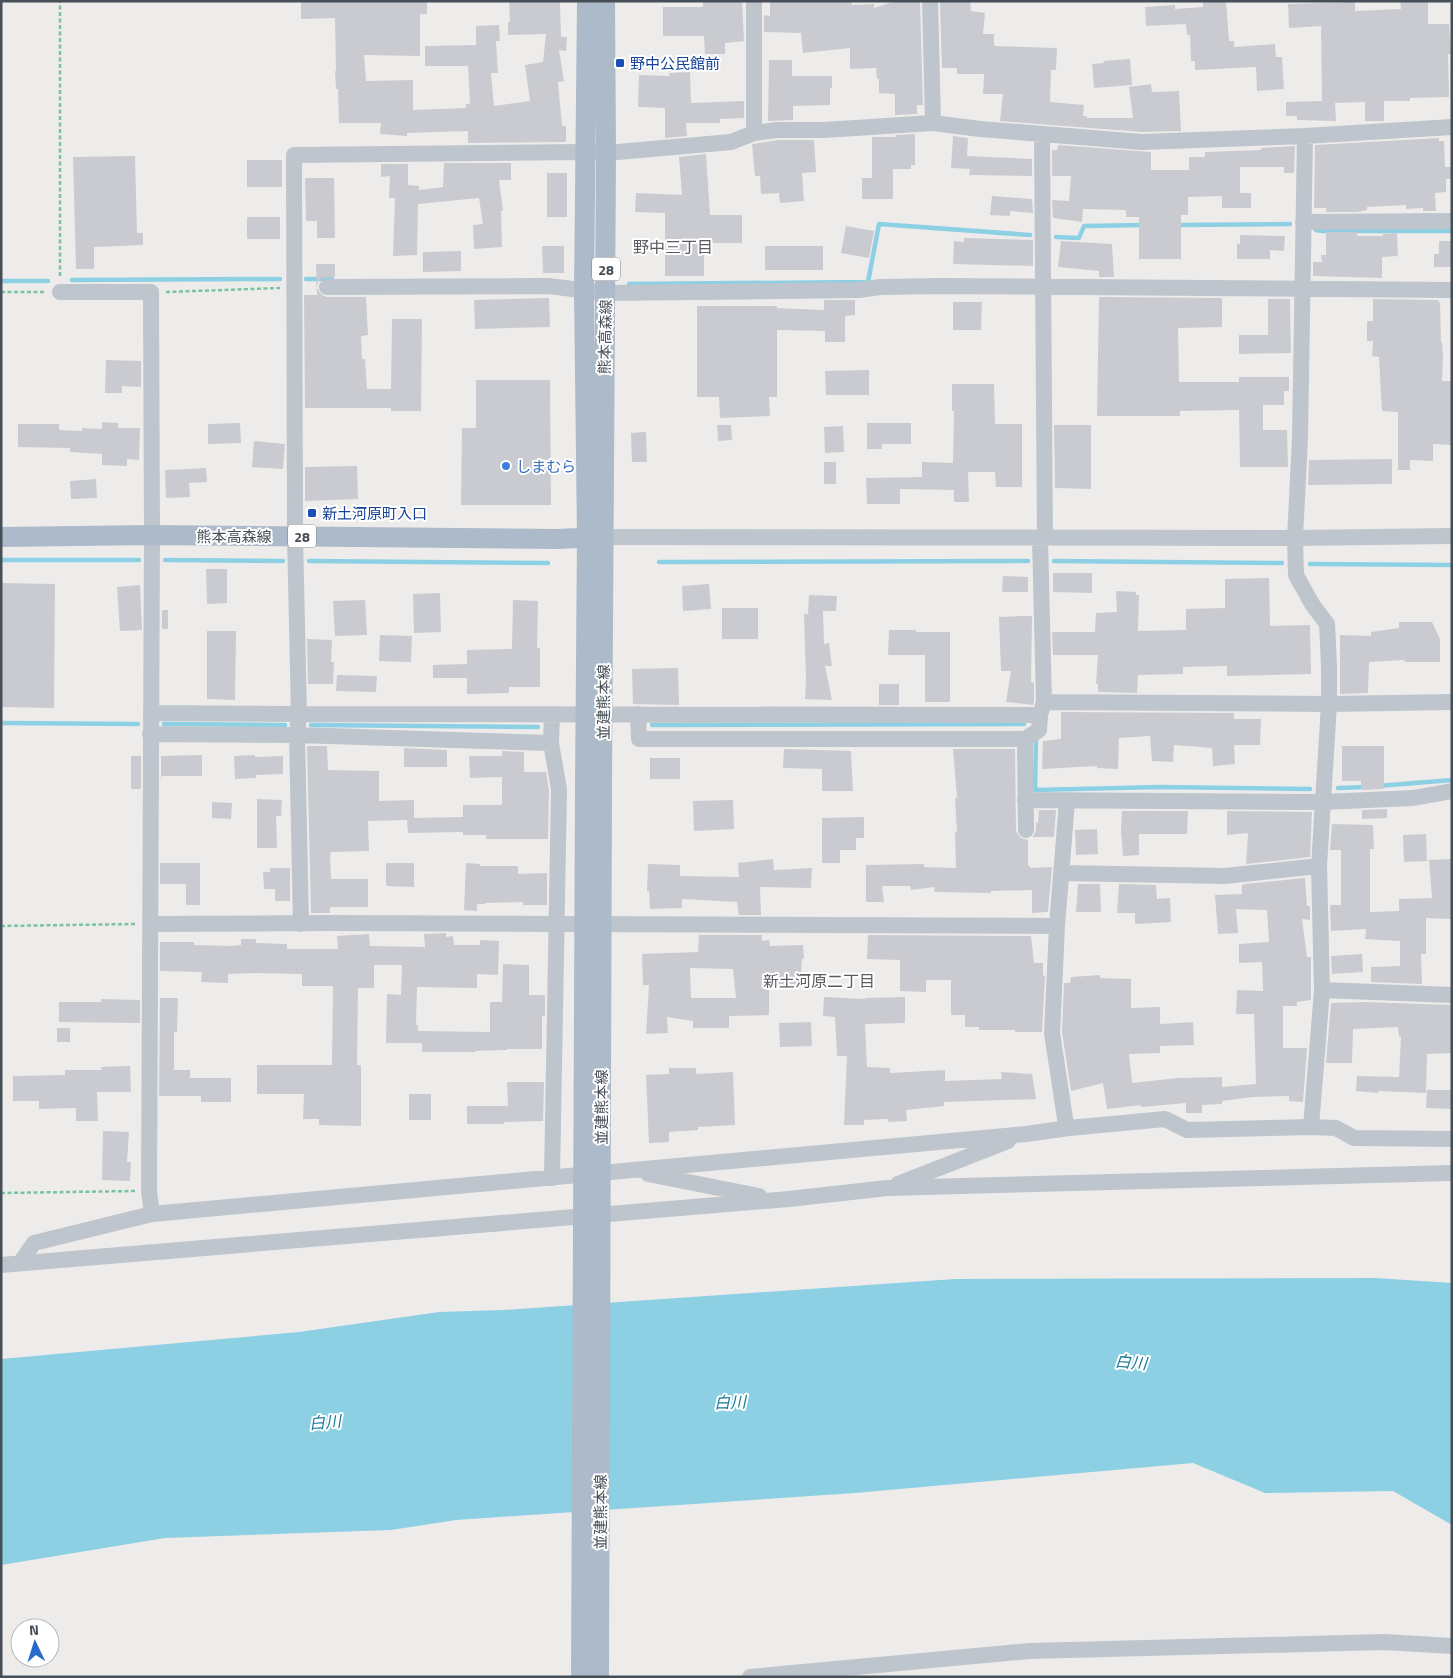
<svg xmlns="http://www.w3.org/2000/svg" width="1453" height="1678" viewBox="0 0 1453 1678" font-family="'Titillium Web','Noto Sans JP',sans-serif">
<rect width="100%" height="100%" fill="#eeeceb"/>
<path fill="#8dcfe3" d="M1375,1278L1452,1283V1525L1393,1491L1265,1493L1193,1463L855,1493L456,1520L391,1530L165,1538L1,1565V1359L299,1332L439,1312L503,1310L955,1279Z"/>
<g fill="none" stroke-linecap="round" stroke-linejoin="round">
<path stroke="#8dcfe3" stroke-width="4.5" d="M1177,225L1290,224
M1316,230L1322,231H1452
M1056,237L1079,238L1084,226L1144,225
M306,279H332
M72,280L280,279
M1,281H48
M629,284L868,282L879,224L1030,235
M1,560H139
M165,560L283,561
M309,561L548,563
M1054,561L1282,563
M659,562L1028,561
M1310,564L1452,565
M1,723L138,724
M164,724L285,725
M311,725L538,727
M652,725L1024,724
M1036,738L1035,790L1160,787L1310,789
M1378,786L1452,780
M1338,788L1366,787"/>
</g>
<path fill="#cacbd0" fill-rule="evenodd" d="M301,1H427V14H420V56L364,55L366,81L413,80V110L466,108V104H470L468,66H425V46L476,45V26L499,25L500,41H496L498,73H491L494,106L530,101L525,65L543,62L546,34L508,35V22H510L509,1H560L561,37H567L566,51L559,50L564,81L558,82L562,126H566V142L468,143V131L407,133V136L380,134L381,123H339L338,89H336L335,71H336L335,18L301,19Z
M703,1H742L744,41L725,43V54H705L704,36H663V7H703Z
M770,1H851L852,5L874,4V8L895,1H920L923,105H917V114L895,115V94L879,93V79H877L876,68L850,69V48L803,53L801,33L764,32V15L770,16Z
M940,1H970L971,11L985,13L983,34H994V46L1057,48L1056,70H1051L1050,102L1084,105L1083,116H1087V118H1133L1129,87L1151,84L1152,92L1179,91L1181,131L1142,132L1000,121L1003,94H983L984,74H957V68H942Z
M1203,1H1226L1229,41H1234V47L1275,44L1276,57H1282L1284,89L1257,91L1256,67L1195,70V61H1191L1190,35H1187L1186,24L1146,26L1145,7L1175,5V9L1203,7Z
M1400,1H1428V24H1449L1451,54H1448L1449,97L1410,98V101H1384V121H1365V102L1335,103L1336,121L1297,120V116H1286V102L1322,101L1321,26L1289,28L1288,4L1355,2V11L1401,9Z
M1130,59L1132,85L1094,88L1092,64L1103,63L1104,61Z
M769,60H792V76H832V88H830V105L793,106V120L768,121Z
M690,72L691,103L744,101V118L720,119V123H686L687,136L665,138V108L638,107L639,75L670,76L669,73Z
M915,134V165H911V169H893V199H862V178H872V137H896V135Z
M953,136L968,138L967,156L1032,159V176L969,175L970,169L951,168Z
M1439,138V141H1444L1445,167H1452V179H1446V192L1435,193L1436,211H1423V208L1406,209V205L1367,207V210L1357,212H1326V208H1314L1315,145Z
M778,140H814L816,172L802,173L804,201L780,203L779,193L761,194L760,176H755L752,144Z
M1058,145L1151,152V170H1189V157H1205V152L1261,150V148L1295,146L1294,173H1284V167H1240V193H1251V208H1222V196L1188,197V215H1181V259H1139V217H1126V210L1083,209L1082,222L1053,218L1052,200L1069,201L1071,176H1052V150H1057Z
M706,154L710,215H742V243H704V276H665V213L635,212L636,193L682,195L679,157Z
M135,156L137,233H143V245L94,247V269H76L73,157Z
M247,160H282V187H247Z
M444,163H511V180H499L503,211H501L502,247L474,249L473,225L483,224L479,198L418,204L417,255L393,256L395,198H389L390,176L381,177V164H408V185L419,186V190L443,187Z
M547,173H567V217H547Z
M305,178H334L335,238H317V221H306Z
M992,196L1032,199L1033,213L1010,211V216L990,215Z
M247,217H280V239H247Z
M846,226L874,231L869,258L841,253Z
M1326,232H1357V236H1383V234L1397,233L1398,256L1382,257V278L1313,276V262H1322L1321,255H1326Z
M1240,235L1285,236L1284,251L1270,250V259H1237V244H1240Z
M964,238L1033,240V266L953,264L954,241L964,242Z
M1061,241L1112,244L1114,277H1099V271L1058,267Z
M1439,241H1452V267H1434V254H1439Z
M542,246H564V273H543Z
M765,246H823V270H765Z
M461,251V271L423,272V252Z
M316,264H335V277L322,278L318,282L317,288L322,295L327,297H366L368,335L361,336L362,359H365L367,389H391L392,319H422L421,411H391V408H305L304,295H317Z
M1099,297L1222,298V327L1178,328L1179,382H1239V377H1289V391H1284V405H1263V430H1287L1288,467H1240L1239,410L1180,411V416H1097Z
M549,298L550,327L475,329L474,300Z
M1268,299H1290L1291,353L1239,354V335H1268Z
M1373,299L1438,300L1440,303L1441,342H1442L1443,358L1442,381H1452V445L1433,444V461L1410,460V470H1398V412L1382,411L1379,357L1372,356L1373,341H1367V321H1373Z
M824,300H855V315L845,316V342H825V331L777,330V397H769L770,416L720,418L719,397H697V306H777V308L824,310Z
M953,302H982L981,330H953Z
M106,360L141,361V387L122,386V393H105Z
M869,370V395H826L825,371Z
M476,380H550L551,505H461L462,428H476Z
M952,384H994L995,424H1022V487H996L995,472H968L969,502H954V490L900,489V504H867L866,478L922,477V462L953,463L954,411H952Z
M102,422L118,423V428H140L139,460L127,459V466L102,465V454L70,452V448L18,447V424H59V430L82,431V428L102,429Z
M240,423L241,443L208,444V424Z
M867,423H911V444H882V449H867Z
M717,425H731L732,440L718,441Z
M1054,425H1091V489L1055,488Z
M843,426L844,452L825,453L824,427Z
M646,432L647,462H632L631,433Z
M254,441L285,444L283,469L252,467Z
M1392,459V484L1308,485L1309,460Z
M824,462H836V484H824Z
M357,466L358,499L305,501V467Z
M206,468L207,482L189,483L190,497L166,498L165,470Z
M96,479L97,498L71,499L70,481Z
M206,569H227V603L207,604Z
M1053,573H1092V593L1053,592Z
M1003,576L1028,577V592H1002Z
M1269,578L1270,626L1310,625L1311,674L1227,676V666L1183,667V674L1138,675L1137,693L1098,692V684H1096L1098,655H1053L1052,632H1095L1096,613L1117,612L1116,591L1136,592V595H1139L1138,631L1186,630V609L1225,608V579Z
M1,583L55,584L54,708L1,707Z
M709,584L711,609L683,611L682,586Z
M140,585L142,630L120,631L117,587Z
M440,593L441,632L414,633L413,594Z
M809,595L837,596L836,611H823L824,644L829,643L832,666H825L832,700L805,699L806,679L804,614H808Z
M365,600L367,635L335,636L333,601Z
M513,600L538,601L537,648H540V687H509V693L467,694V678H433V665L467,664V650L512,649Z
M722,608H758V639H722Z
M162,610H168V629H162Z
M1022,616H1032L1031,682L1034,683V701L1033,705L1006,702L1011,671H1001L999,617Z
M1399,622H1432L1440,639V662H1405L1404,660L1369,662L1368,693L1340,694V635L1371,636V632L1399,628Z
M889,630H916V632H950V702H925V655H888Z
M207,631H236L235,700L207,699Z
M380,635L412,636L411,662L379,661Z
M307,639L332,640L331,662H334L333,684H308Z
M678,668L679,705L633,704L632,669Z
M337,675L377,676L376,692L336,691Z
M879,684H899V705H879Z
M1061,712L1234,713V719H1261L1260,745H1234L1235,764L1213,766L1212,748L1174,745L1173,762L1152,761L1150,736L1119,738L1118,769L1097,768V766L1042,769L1043,741L1061,739Z
M307,746H327L328,770L379,771V801L414,800V818L463,817V805H502V777L470,778L469,756H502V751L524,752V772H546L549,790L548,839H486V835H463V832L408,833L407,820L368,821L369,851L331,852L330,856L331,879H368V907H330V913H311Z
M1342,746H1384V789L1361,790V781H1342Z
M404,748L447,750V767H404Z
M784,749L851,751L853,791H822V769L783,768Z
M953,749H1015L1016,831L1021,838L1028,840V866H1030V868L1052,867L1048,912L1032,913V890L991,891V893L934,892L935,887L911,890L910,886H882L884,902H866V865L924,864V867L956,868L955,832H957L955,798H957Z
M202,755V776H162L161,780V756Z
M255,755V757L283,756V774L256,775V778L235,779L234,756Z
M131,756H141V789H131Z
M650,758H680V779H650Z
M257,799L282,800L281,816H276L277,848H257Z
M733,800L734,829L694,831L693,801Z
M212,802L232,803L231,819L212,818Z
M1387,809V818L1362,819V810Z
M1039,810H1056L1054,837H1033L1036,830V823H1038Z
M1122,811H1188L1187,834H1139V855L1123,856L1121,830Z
M1227,811L1312,812L1310,857L1246,864L1248,833L1227,835Z
M864,817V838H856V850H840V863H822V818Z
M1332,824L1373,825L1374,849H1370V912L1399,911V899L1432,898L1429,860L1452,859V919L1426,918V954H1421L1422,984L1371,982V967L1400,966V941L1365,939L1366,929L1331,931L1330,905H1341V850H1330Z
M1097,829L1098,854L1076,855L1075,830Z
M1426,834L1427,861L1404,862L1403,835Z
M773,859L774,870L812,868L811,888L760,887L761,915H739L737,902L682,899V908L650,909L649,891H647L648,864L680,865V876L739,877L738,863Z
M160,863H200V905H186V884H160Z
M386,863H414V887L386,886Z
M466,863L480,864V866H518V874L547,873V905H523V902L485,903V904H477V911L464,910Z
M270,868H290V901H275V889H264L263,872H270Z
M1305,878L1307,906H1310V920L1302,919L1307,957H1311V1000L1297,1002V1006H1283V1048H1307L1303,1102L1289,1101V1096L1253,1097L1222,1101V1104L1202,1105V1113H1186V1103L1141,1107V1105L1107,1109L1103,1083L1071,1091L1062,1032L1064,983H1070L1071,977L1100,975V978L1131,979V1008L1160,1007V1024L1193,1022L1194,1045L1160,1046V1053L1129,1054L1132,1083L1178,1078L1222,1077V1087L1256,1084L1254,1014H1236L1237,990L1263,991L1262,962L1239,963V944L1269,942L1267,910L1236,909L1238,933L1218,934L1215,895L1242,894V885L1245,884Z
M1078,884H1100L1101,912H1076Z
M1119,884L1156,885L1157,899L1170,898L1171,922L1135,924V913H1117Z
M446,933V937L453,936L454,945H480V940L499,941L498,975L477,974V988L417,987L416,1025H418V1031L490,1032V1002H502L503,964L529,965V995H545V1016H542V1049H507V1050L475,1051V1052H422V1043H386L387,994L401,995L402,965H374V988H358L357,1065H361V1126L319,1125V1119H303L304,1094H257V1065H332L333,986H302V974L256,973L228,974V983L201,982L202,972L160,971V942H194V945L229,946L241,945V939H256V943L287,944V949H338L337,936L369,934L370,946L425,947L424,934Z
M699,935H762V941L769,940L770,946L803,945L804,959H802L800,988L769,986V1015L729,1016V1028H693V1021L667,1017L668,1033L646,1034L649,985H643L642,954L698,952ZM690,968L733,969L736,998H691Z
M868,935L1031,936L1034,963H1043V975L1045,976L1042,1032H1015V1030H979V1027H965V1015H951V980H926V992L900,991V960L867,959Z
M1362,954L1363,972L1332,974L1331,956Z
M824,997L865,999V998L905,997V1023L865,1024L867,1067L890,1068V1073L945,1070V1081L1002,1079L1001,1072L1032,1074L1036,1099L944,1102V1106L906,1110L907,1121L888,1122V1119L864,1120V1125H844L847,1056H837L835,1017L823,1016Z
M160,998H178L177,1032H174V1070H190V1078H231V1102H201V1096H159Z
M101,999L140,1000V1023L59,1022V1002H101Z
M1365,1002L1452,1005V1053L1427,1054L1426,1093L1378,1091V1093L1356,1091L1357,1076L1399,1077L1401,1037H1399L1398,1027L1353,1029L1352,1063H1326L1331,1003Z
M811,1022L812,1046L780,1047L779,1023Z
M57,1028H70V1042H57Z
M130,1066L131,1092H97L98,1121H76V1108L39,1109V1101H13V1076L65,1075V1070H102L101,1067Z
M669,1068H696V1074L733,1072L735,1125L698,1127V1130L669,1132V1142L649,1143L646,1075L669,1074Z
M507,1082H544L543,1121L504,1122V1124H467V1106H508Z
M1427,1090H1452V1109L1426,1108Z
M409,1094H431V1120H409Z
M103,1131L129,1132L127,1162H131L130,1181L102,1180Z"/>
<g fill="none" stroke-linecap="round" stroke-linejoin="round">
<path stroke="#78c4a0" stroke-width="2.5" stroke-dasharray="4 2.5" stroke-linecap="butt" d="M60,276V1
M1,292H45
M166,292L280,288
M1,926L135,924
M1,1193L135,1191"/>
<path stroke="#bec5cd" stroke-width="16" d="M930,1L933,123
M754,133V1
M1042,134L1045,538
M1305,136L1300,438L1295,538L1296,575L1312,604L1327,624L1329,666V704L1319,866L1322,990L1311,1127
M1303,222L1452,221
M327,287L548,286L606,293L859,290L880,287L939,286L1452,290
M60,292H151L152,535L149,1191L152,1214
M603,537L1295,538L1452,536
M1044,702L1329,704L1452,702
M151,713L299,714L295,536L294,155L585,152L606,153L731,142L754,133L777,130H824L933,123L980,129L1142,142L1305,136L1452,127
M552,714L551,743L559,789L552,1178
M638,714L639,739H1025L1026,830
M150,734L297,735L551,743
M1025,739L1039,730L1040,715
M1025,800L1323,802L1413,798L1452,791
M1067,801L1057,926L1052,1033L1066,1125L1069,1128L1165,1119L1187,1130L1311,1127L1336,1128L1354,1138L1452,1139
M1062,873L1225,876L1319,866
M150,924L331,923L1057,926
M301,924L297,735L299,714L1040,715L1044,702L1040,538
M1322,990L1452,995
M648,1174L759,1196
M898,1184L1008,1141
M20,1263L34,1243L152,1214L1026,1134L1069,1128
M1,1265L789,1199L887,1188L1452,1173
M750,1677L1029,1651L1384,1642L1452,1646"/>
<path stroke="#adbac9" stroke-width="20" d="M1,537L152,535L558,539L599,537
M585,786L587,537L584,291L587,1
M602,786L606,153L605,1"/>
<path stroke="#adbac9" stroke-width="20" d="M581,1677L585,786
M599,1677L602,786"/>
</g>
<g fill="#1a4fb4" stroke="#fff" stroke-width="2">
<rect x="615" y="58" width="10" height="10" rx="2.5"/>
<rect x="307" y="508" width="10" height="10" rx="2.5"/>
</g>
<circle fill="#3f7fe0" stroke="#fff" stroke-width="2" cx="506" cy="466" r="5"/>
<g text-anchor="middle" dominant-baseline="central" stroke-width="4" stroke-linejoin="round" paint-order="stroke">
<g fill="#fff" stroke="#7e8389" stroke-width="1">
<rect x="592" y="257.5" width="28" height="23" rx="4"/>
<rect x="288" y="524.5" width="28" height="23" rx="4"/>
</g>
<g font-size="14" font-weight="bold" fill="#464e57">
<text x="606" y="269">28</text>
<text x="302" y="536">28</text>
</g>
<g font-size="15" fill="#164399" stroke="#fff" text-anchor="start">
<text x="630" y="63">野中公民館前</text>
<text x="322" y="513">新土河原町入口</text>
</g>
<g font-size="15" fill="#464e57" stroke="#fff">
<text transform="translate(605 337) rotate(-89)">熊本高森線</text>
<text x="234" y="536">熊本高森線</text>
<text transform="translate(603 702) rotate(-90)">並建熊本線</text>
<text transform="translate(601 1107) rotate(-90)">並建熊本線</text>
<text transform="translate(600 1512) rotate(-90)">並建熊本線</text>
</g>
<g font-size="15" fill="#366cbe" stroke="#fff" text-anchor="start">
<text x="516" y="466">しまむら</text>
</g>
<g font-size="16" fill="#595c60" stroke="#fff">
<text x="673" y="247">野中三丁目</text>
<text x="819" y="981">新土河原二丁目</text>
</g>
<g font-size="16" font-style="italic" fill="#187998" stroke="#fff">
<text transform="translate(1131 1362) rotate(5)">白川</text>
<text transform="translate(730 1402) rotate(-2)">白川</text>
<text transform="translate(325 1422) rotate(-5)">白川</text>
</g>
</g>
<rect width="1453" height="1678" fill="none" stroke="#464e57" stroke-width="5"/>
<g transform="translate(35 1643) rotate(356)"><circle r="24" fill="#ffffff" stroke="#b5b8bc"/>
<path d="M0-4L9 19L0 12L-9 19Z" fill="#286bcc"/>
<text y="-8" font-size="14" font-weight="bold" text-anchor="middle" fill="#464e57">N</text>
</g>
</svg>
